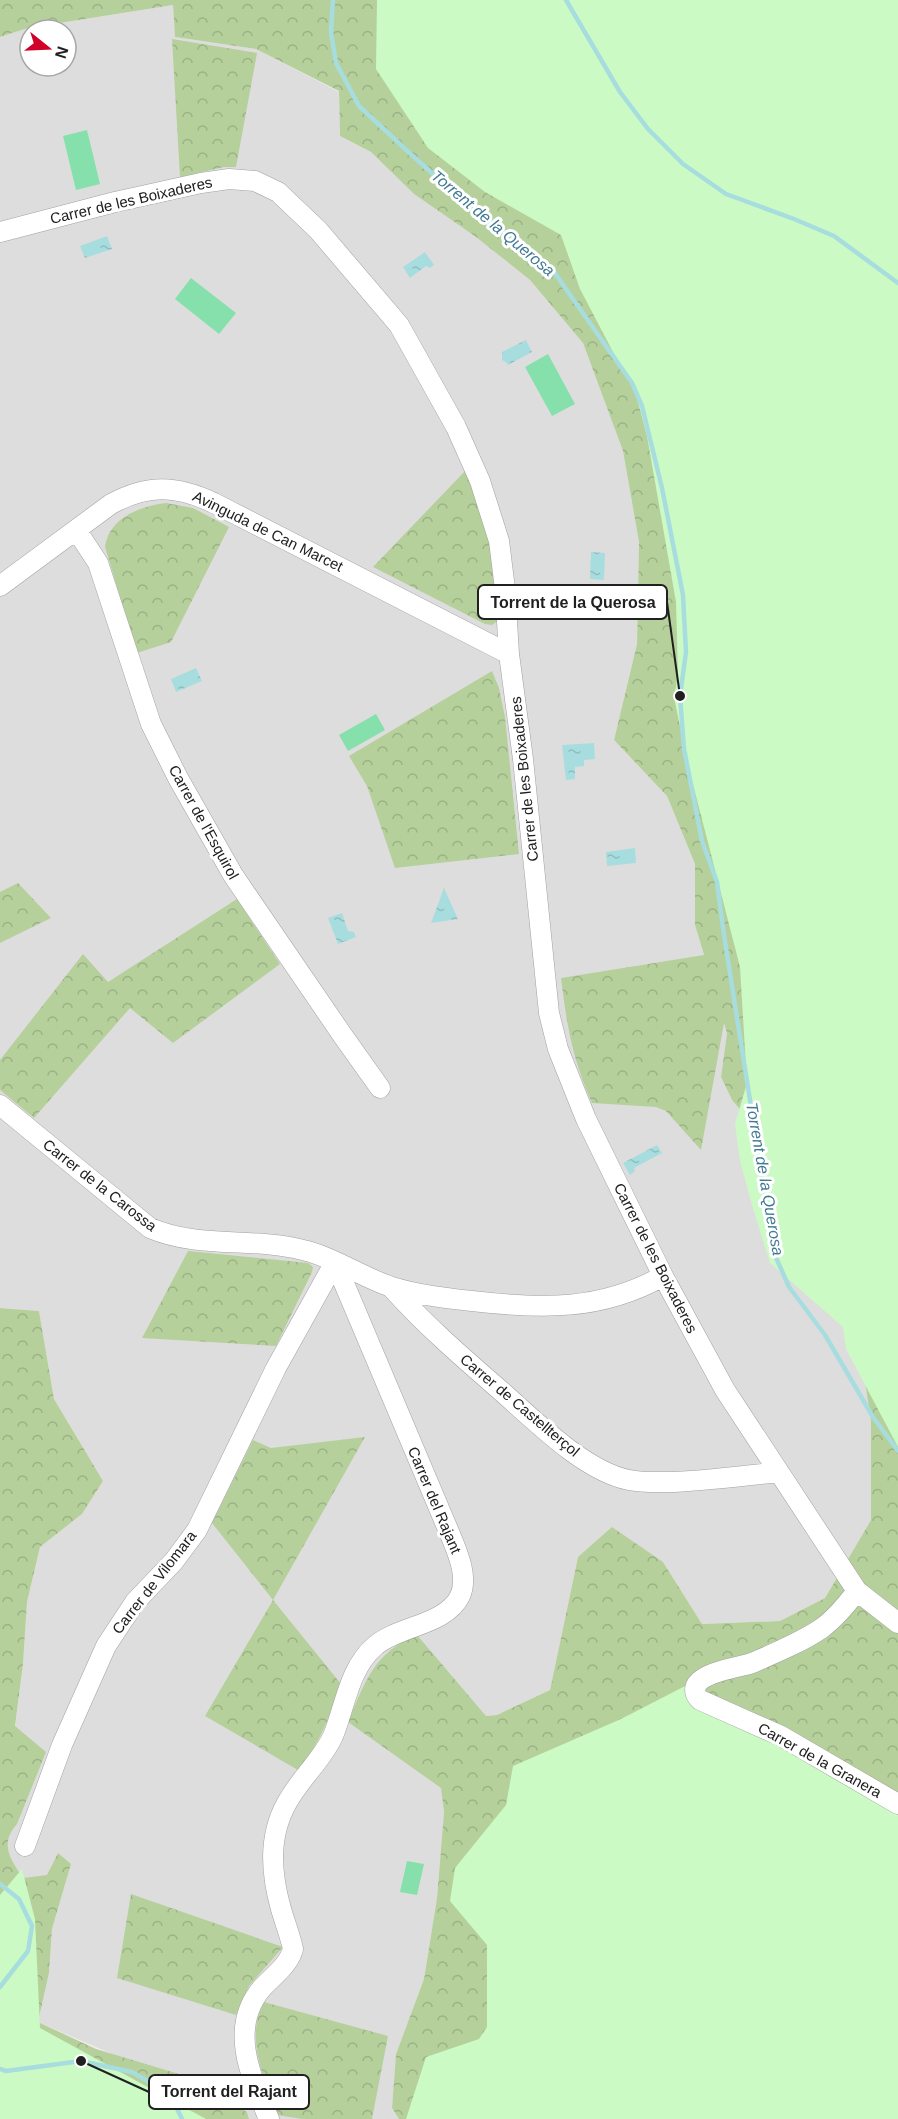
<svg xmlns="http://www.w3.org/2000/svg" width="898" height="2119" viewBox="0 0 898 2119" font-family="Arial,sans-serif">
<defs>
<pattern id="forest-crowns" width="20" height="18" patternUnits="userSpaceOnUse" patternTransform="scale(1.5)"><rect width="20" height="18" fill="#b5d09b"/><path d="M2 6a3 3 0 1 1 6 0M12 15a3 3 0 1 1 6 0" fill="none" stroke="#9bb285"/></pattern>
<pattern id="water-ripples" width="26" height="14" patternUnits="userSpaceOnUse" patternTransform="scale(1.5)"><rect width="26" height="14" fill="#a7ddde"/><path d="M2 4q2-2 4 0t4 0M15 11q2-2 4 0t4 0" fill="none" stroke="#8fbdbe"/></pattern>
</defs>
<rect width="100%" height="100%" fill="#f1ebe7"/>
<path fill="#dedddd" fill-rule="evenodd" d="M173,5L175,37L256,49L339,92L340,136L371,152L414,194L476,237L530,280L583,343L623,451L639,542L637,644L614,740L667,796L695,864V925L727,1033L721,1077L732,1100L797,1177L860,1351L871,1420V1520L825,1598L780,1621L702,1624L663,1562L578,1557L550,1690L497,1715L451,1721L439,1767L444,1812L437,1898L424,1979L396,2054L392,2108L399,2119H249L247,2112L38,2022L49,1973L52,1929L71,1864L48,1876L23,1878L6,1854L4,1843L7,1832L17,1824L15,1727L23,1664L27,1602L40,1547L82,1514L103,1481L54,1399L39,1311L0,1308V37L28,28ZM30,30H66V66H30Z"/>
<path fill="url(#forest-crowns)" d="M0,0H898V2119H399L392,2108L396,2054L424,1979L437,1898L444,1812L441,1788L348,1722C365,1682 374,1652 417,1635L486,1716L497,1715L550,1690L578,1557L612,1527L663,1562L702,1624L780,1621L825,1598L871,1520V1420L860,1351L797,1177L732,1100L721,1077L727,1033L724,1023L701,1150L666,1111L656,1107L592,1103C572,1058 567,1026 561,978L704,955L695,925V864L667,796L614,740L637,644L639,542L623,451L583,343L530,280L476,237L414,194L371,152L340,136L339,91L256,49L175,37L173,5L28,28L0,37Z
M172,39L257,53L236,167H224L180,177Z
M466,470L478,503L492,553L499,620L492,625L485,624L373,567Z
M166,503L193,508L229,527L171,642L137,653L105,547C109,518 140,506 166,503Z
M492,671L499,688L505,717L519,854L395,868L367,786L349,756Z
M18,883L51,918L0,943V892Z
M237,899L280,964L173,1043L130,1008L34,1118L0,1090V1060L83,954L108,982Z
M188,1251L308,1263L313,1267L312,1272L276,1346L142,1338Z
M0,1308L39,1311L54,1399L103,1481L82,1514L40,1547L27,1602L23,1664L15,1726L46,1752L17,1824C0,1843 9,1858 23,1878L47,1875L58,1853L71,1864L52,1929L49,1973L38,2022L96,2049L179,2074L247,2112L249,2119H0Z
M365,1437L273,1600L341,1684C329,1716 321,1743 298,1770L205,1716L273,1600L212,1523L253,1440L271,1448Z
M131,1894L283,1947L249,1986L236,2015L117,1978Z
M264,2002L388,2036L372,2119H302L277,2115C265,2078 244,2040 264,2002Z"/>
<path fill="#cbfac4" d="M377,0H898V1447L846,1349L843,1327L770,1263L752,1205L740,1161L735,1124L747,1083L740,967L687,761L674,697L678,675L676,602L647,436L634,387L613,352L580,289L561,235L485,192L428,148L376,69Z
M689,1684L831,1765L898,1815V2119H406L426,2057L479,2039L487,2027V1945L450,1901L455,1868L506,1805L513,1766L621,1719Z
M22,1869L35,1919L40,2028L206,2119H0V1895Z"/>
<path fill="#85e0ab" d="M87,130L100,184L76,190L63,136Z
M191,278L236,313L219,334L175,299Z
M548,354L575,404L552,416L525,367Z
M376,714L385,730L348,751L339,735Z
M407,1861L424,1864L417,1895L400,1892Z"/>
<path fill="url(#water-ripples)" d="M107,236L112,249L85,258L80,246Z
M425,252L434,265L430,268L426,266L410,278L403,267Z
M526,340L532,352L508,365L506,362L502,360V352Z
M591,552L605,553L604,580L590,579Z
M196,668L202,681L176,692L171,679Z
M594,743L595,759L584,760V766L575,767V779L566,780L562,745Z
M635,848L636,863L607,866L606,852Z
M444,888L458,919L431,923Z
M342,913L348,931L354,932L356,937L338,944L328,918Z
M657,1145L662,1153L634,1168L635,1171L630,1175L623,1163Z"/>
<g fill="none" stroke-linecap="round" stroke-linejoin="round">
<path stroke="#a7ddde" stroke-width="4.5" d="M333,0L331,32L336,63L359,106L416,159L473,209L527,248L554,272L632,383L642,406L662,488L683,595L686,652L680,696L684,749L702,841L717,882L724,935L774,1253L789,1287L825,1335L873,1417L898,1451
M566,0L620,92L648,129L683,164L726,194L794,219L834,236L898,283
M0,1884L19,1899L32,1926L28,1951L0,1987
M0,2069L6,2071L81,2061L132,2072L170,2094L182,2119"/>
<defs>
<path id="minor" d="M0,232L115,202L201,183L229,179L255,181L278,192L318,230L399,325L456,427L480,481L499,541L505,589L509,654L523,759L549,1013L558,1049L586,1119L663,1276L725,1390L857,1591L898,1623
M77,531L98,563L151,724L178,778L233,875L343,1036L380,1088
M0,586L111,504C148,484 176,485 214,503L509,654
M0,1105L150,1228C199,1249 253,1237 303,1250C334,1257 361,1277 392,1287C418,1295 445,1298 472,1301C541,1309 601,1311 663,1276
M391,1287C424,1324 462,1357 500,1390C534,1420 584,1471 629,1480C643,1483 660,1482 674,1482C709,1480 744,1476 779,1472
M857,1591C847,1604 836,1618 822,1628C802,1642 775,1653 752,1663C738,1668 706,1671 697,1684C693,1690 696,1696 700,1700L781,1736L898,1804
M25,1846L62,1745L106,1646L135,1602L174,1561L197,1530L276,1368L335,1262
M269,2119C251,2077 228,2028 262,1988C273,1976 289,1965 293,1949C290,1935 285,1923 281,1909C270,1870 268,1831 291,1796C304,1775 323,1758 333,1736C345,1707 349,1668 375,1646C398,1626 446,1625 460,1596C468,1578 459,1556 452,1539L335,1262"/>
</defs>
<use href="#minor" stroke="#a1a1a1" stroke-width="21"/>
<use href="#minor" stroke="#fff" stroke-width="20"/>
</g>
<g text-anchor="middle" dominant-baseline="central" stroke-width="6" stroke-linejoin="round" paint-order="stroke">
<g font-size="15" fill="#202020" stroke="#fff">
<text transform="translate(131 200) rotate(-13)">Carrer de les Boixaderes</text>
<text transform="translate(268 531) rotate(26)">Avinguda de Can Marcet</text>
<text transform="translate(524 779) rotate(-96)">Carrer de les Boixaderes</text>
<text transform="translate(204 822) rotate(61)">Carrer de l'Esquirol</text>
<text transform="translate(100 1185) rotate(38)">Carrer de la Carossa</text>
<text transform="translate(656 1258) rotate(63)">Carrer de les Boixaderes</text>
<text transform="translate(520 1405) rotate(40)">Carrer de Castellterçol</text>
<text transform="translate(435 1500) rotate(67)">Carrer del Rajant</text>
<text transform="translate(154 1582) rotate(-52)">Carrer de Vilomara</text>
<text transform="translate(820 1760) rotate(29)">Carrer de la Granera</text>
</g>
<g font-size="16" font-style="italic" fill="#3f7992" stroke="#fff">
<text transform="translate(493 223) rotate(40)">Torrent de la Querosa</text>
<text transform="translate(765 1179) rotate(80)">Torrent de la Querosa</text>
</g>
</g>
<path fill="none" stroke="#202020" stroke-width="2" d="M680 696L667 602M81 2061L149 2092"/>
<g fill="#202020" stroke="#fff" stroke-width="2">
<circle cx="680" cy="696" r="6"/>
<circle cx="81" cy="2061" r="6"/>
</g>
<g fill="#fff" stroke="#202020" stroke-width="2">
<rect x="478" y="585" width="189" height="34" rx="6"/>
<rect x="149" y="2075" width="160" height="34" rx="6"/>
</g>
<g font-size="16" text-anchor="middle" font-weight="bold" fill="#202020">
<text x="573" y="608">Torrent de la Querosa</text>
<text x="229" y="2097">Torrent del Rajant</text>
</g>
<g transform="translate(48 48) rotate(108)"><circle r="28" fill="#ffffff" stroke="#a6a6a6" stroke-width="1.5"/>
<path d="M0-4.5L10 22L0 15L-10 22Z" fill="#d10029"/>
<text y="-9" font-size="16" font-weight="bold" text-anchor="middle" fill="#202020">N</text>
</g>
</svg>
